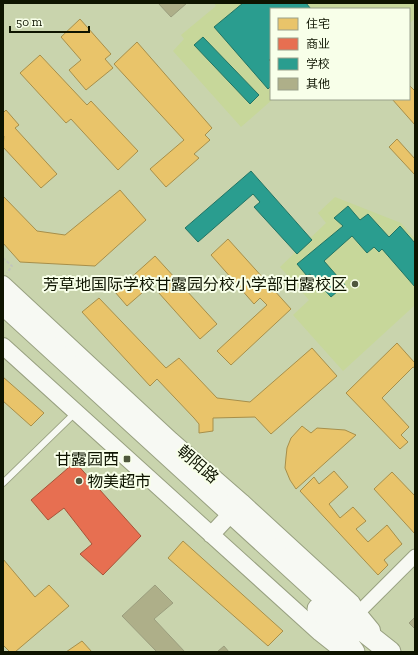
<svg xmlns="http://www.w3.org/2000/svg" width="418" height="655" viewBox="0 0 418 655" font-family="'Zilla Slab','Noto Sans SC',serif">
<rect width="100%" height="100%" fill="#c9d4ad"/>
<path fill="#c7d79a" d="M214,3H415V18L409,24V9H271V99H273L241,127L173,51L184,39L181,35L216,6Z
M335,197L401,223L415,239V305L343,371L293,315L309,300L280,267L326,223L318,213Z"/>
<path fill="#e9c46a" stroke="#a78f4a" d="M80,19L111,54L105,59L113,68L86,90L69,70L81,60L61,37Z
M137,42L212,128L205,135L210,140L194,154L199,158L166,187L150,169L184,140L114,64Z
M40,55L87,105L91,101L138,151L118,170L71,119L66,123L20,73Z
M409,85L415,91V125L392,99H409Z
M6,110L19,125L15,128L57,174L41,188L3,147L4,136L3,135V113Z
M397,139L415,159V175L389,147Z
M120,190L146,220L95,266L20,262L3,243V196L37,231L65,235Z
M228,239L291,309L231,365L217,351L267,305L260,298L254,304L211,255Z
M155,256L217,324L200,339L158,292L166,286L159,278L127,306L115,292Z
M99,298L166,368L179,358L217,398L250,402L312,348L337,376L271,434L255,417L213,418V431L199,433V424L194,418L157,379L150,386L82,312Z
M397,343L414,362L415,361V368L413,367L382,398L409,427L401,435L408,442L400,449L346,393Z
M3,377L44,413L31,426L3,401Z
M302,426L311,433L317,428L345,430L356,435L296,489L290,480L285,468L286,457L287,448L291,438Z
M334,471L348,487L329,504L340,518L353,507L366,521L356,529L368,542L387,525L402,544L384,560L388,565L378,575L300,491L314,477L319,484Z
M392,472L415,496V534L374,489Z
M183,541L283,631L268,646L168,558Z
M3,559L35,597L49,585L69,606L15,652H10L3,645Z
M82,641L92,652H66Z"/>
<path fill="#e76f51" stroke="#a65439" d="M75,462L141,536L103,575L80,554L92,544L64,508L48,520L31,500Z"/>
<path fill="#2a9d8f" stroke="#227464" d="M243,3H306L311,9H271V58L269,60L271,62V86L268,89L214,27Z
M203,37L259,95L250,104L194,45Z
M251,171L312,240L297,254L254,207L260,202L253,194L198,242L185,228Z
M348,206L360,220L368,214L389,237L400,226L415,243V287L382,249L379,252L374,247L367,253L352,236L324,261L345,285L331,297L310,274L307,276L297,264L343,226L334,218Z"/>
<path fill="#aeaf89" stroke="#9b9e7e" d="M158,3H187L171,17Z
M155,585L173,603L154,619L185,652H157L122,616Z
M415,617V629L409,623Z
M224,646L229,652H217Z"/>
<g fill="none" stroke-linecap="round" stroke-linejoin="round">
<defs>
<path id="service" d="M3,483L75,413"/>
<path id="minor" d="M358,613L415,556"/>
<path id="tertiary" d="M3,284L171,440L242,502L352,603L358,613L372,630
M3,346L320,633L344,652
M211,535L239,505"/>
<path id="trunk" d="M3,304L342,614L390,652
M318,609L332,622L354,652"/>
</defs>
<use href="#service" stroke="#98a080" stroke-width="8"/>
<use href="#minor" stroke="#98a080" stroke-width="15"/>
<use href="#tertiary" stroke="#98a080" stroke-width="18"/>
<use href="#trunk" stroke="#98a080" stroke-width="23"/>
<path stroke="#c2c6bb" stroke-width="2" stroke-dasharray="3 2" stroke-linecap="butt" d="M3,258L12,266L7,273"/>
<use href="#service" stroke="#f7f9f3" stroke-width="6"/>
<use href="#minor" stroke="#f7f9f3" stroke-width="13"/>
<use href="#tertiary" stroke="#f7f9f3" stroke-width="16"/>
<use href="#trunk" stroke="#f7f9f3" stroke-width="21"/>
</g>
<g fill="#4f573d" stroke="#f8ffe9" stroke-width="1.5">
<circle cx="355" cy="284" r="4"/>
<rect x="123" y="455" width="8" height="8" rx="2"/>
<circle cx="79" cy="481" r="4"/>
</g>
<g text-anchor="middle" dominant-baseline="central" stroke-width="4" stroke-linejoin="round" paint-order="stroke">
<g font-size="16" fill="#0e1400" stroke="#f8ffe9" text-anchor="end">
<text x="347" y="284">芳草地国际学校甘露园分校小学部甘露校区</text>
<text x="119" y="459">甘露园西</text>
<text x="87" y="481" text-anchor="start">物美超市</text>
</g>
<g font-size="16" fill="#0e1400" stroke="#f8ffe9">
<text transform="translate(198 464) rotate(41)">朝阳路</text>
</g>
</g>
<rect width="418" height="655" fill="none" stroke="#0e1400" stroke-width="8"/>
<rect x="270" y="8" width="140" height="92" fill="#f8ffe9" stroke="#9aa18c"/>
<rect x="278" y="18" width="20" height="12" fill="#e9c46a" stroke="#9aa18c"/>
<text x="306" y="28" font-size="12" fill="#0e1400">住宅</text>
<rect x="278" y="38" width="20" height="12" fill="#e76f51" stroke="#9aa18c"/>
<text x="306" y="48" font-size="12" fill="#0e1400">商业</text>
<rect x="278" y="58" width="20" height="12" fill="#2a9d8f" stroke="#9aa18c"/>
<text x="306" y="68" font-size="12" fill="#0e1400">学校</text>
<rect x="278" y="78" width="20" height="12" fill="#aeaf89" stroke="#9aa18c"/>
<text x="306" y="88" font-size="12" fill="#0e1400">其他</text>
<path d="M10 26v6h79v-6" fill="none" stroke="#0e1400" stroke-width="2"/>
<text x="16" y="26" font-size="12" fill="#0e1400" stroke="#f8ffe9" stroke-width="3" paint-order="stroke">50 m</text>
</svg>
